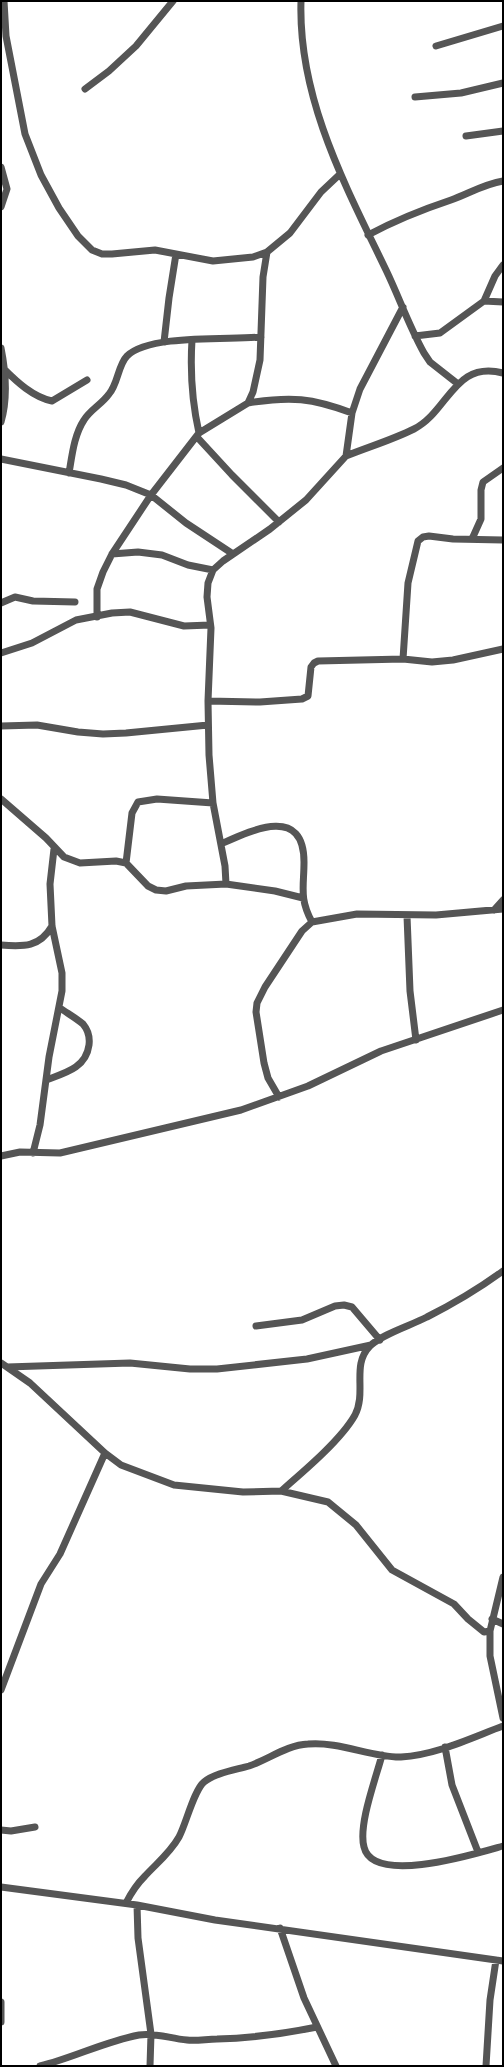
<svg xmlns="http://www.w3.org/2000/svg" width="504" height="2067" viewBox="0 0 504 2067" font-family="'Public Sans',sans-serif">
<rect width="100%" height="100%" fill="#fff"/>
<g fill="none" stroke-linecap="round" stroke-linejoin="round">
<path stroke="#555" stroke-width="7" d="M4,1L6,36L25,134L41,175L59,208L78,236L92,250L102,254H112L155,250L213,261L253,257L267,252L290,233L321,192L339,175
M301,1C298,98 345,185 386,270C399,297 409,326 424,353L430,362L458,384
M436,46L503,26
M85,89L109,71L136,46L173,1
M415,97L461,93L503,83
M466,136L503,131
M1,167L7,189L1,207
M368,235C396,220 421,210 451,200C468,194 484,184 503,181
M484,301L503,302
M415,336L440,333L484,301L495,276L503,265
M192,340C190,372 192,402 199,433
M164,342L169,298L176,254
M1,348C6,373 8,398 1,422
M4,369C17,382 33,397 52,401L87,380
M248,403C291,396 312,398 352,413
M197,437L232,475L279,522
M346,456C368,447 392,440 414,429C449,411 454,360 503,373
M1,459L101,479L126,485L151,495L186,523L233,554
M69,473C72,456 74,435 84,420C90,410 102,404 109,394C118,384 118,365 127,356C149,334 229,340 261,337
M472,539L481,519V490L483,482L503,468
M112,554L138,552L162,555L188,565L213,570
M1,603L15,597L33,601L75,602
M97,617V589L103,572L112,554L151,495L199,433L248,403L253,392L260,360L263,277L267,252
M1,653L32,643L76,620L112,613L130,612L184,626L210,625
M403,659L408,583L418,541L423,537L429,536L453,539L503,540
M208,701L260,702L302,699L308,696L311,667L314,663L318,661L403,659L432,662L453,660L503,649
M1,726L37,725L78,732L103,734L126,733L208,725
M1,799L46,838L64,857L80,863L116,861L126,863L148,886L156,890L166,891L186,886L226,884L275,891L303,898
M221,844C252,830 304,805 304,862C304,887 299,898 312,922
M126,863L132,813L138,802L157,799L213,803
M226,884L225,866L213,803L209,755L208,701L211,628L207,597L208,583L213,570L223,561L270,529L306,500L346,456L352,413L360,389L403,307
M494,910L503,900
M407,916L410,991L416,1040
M1,945C24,947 40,947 52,926
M46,1080C65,1073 86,1068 89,1045C90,1037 88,1030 83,1024C76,1018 67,1013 60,1008
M279,1097L268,1078L264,1063L256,1012L257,1003L265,987L302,931L312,922L357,914L436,915L503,909
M33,1153L40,1125L49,1057L62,991V973L52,926L50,884L54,849
M1,1156L20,1152L60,1153L241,1110L308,1086L381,1051L503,1010
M256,1326L302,1320L335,1306L344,1305L352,1307L380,1340
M1,1363L30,1383L105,1453L121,1465L174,1485L243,1492L281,1491L328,1502L356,1525L392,1570L454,1604L468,1619L484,1632L490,1631
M7,1367L130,1363L190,1369H217L307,1359L371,1345
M281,1491C303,1472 341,1440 355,1415C367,1392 351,1365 370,1346C382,1334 412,1325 427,1317C451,1305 481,1287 503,1271
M503,1577L490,1631V1656L503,1718
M492,1619L503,1624
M1,1690L41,1584L60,1554L105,1453
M445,1747L452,1785L478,1852
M382,1755C376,1778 358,1825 364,1847C373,1886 478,1853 503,1846
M1,1830L11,1831L35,1827
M1,1887L137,1905L215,1920L503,1961
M126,1903C131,1893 137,1884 145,1876C157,1863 170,1853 179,1837C186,1824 194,1790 204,1782C215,1773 235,1770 249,1766C269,1759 287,1745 308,1744C339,1741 373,1758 401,1757C436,1755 471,1738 503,1726
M137,1905L138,1938L151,2034L150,2066
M280,1928L304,1998L336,2066
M1,2002V2022
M40,2066C73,2058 106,2041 139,2035C155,2032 171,2039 187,2040C197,2041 207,2039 217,2039C251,2038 283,2034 317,2027
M486,2066L490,2000L496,1960"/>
</g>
<rect width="504" height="2067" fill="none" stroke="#000000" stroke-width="4"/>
</svg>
